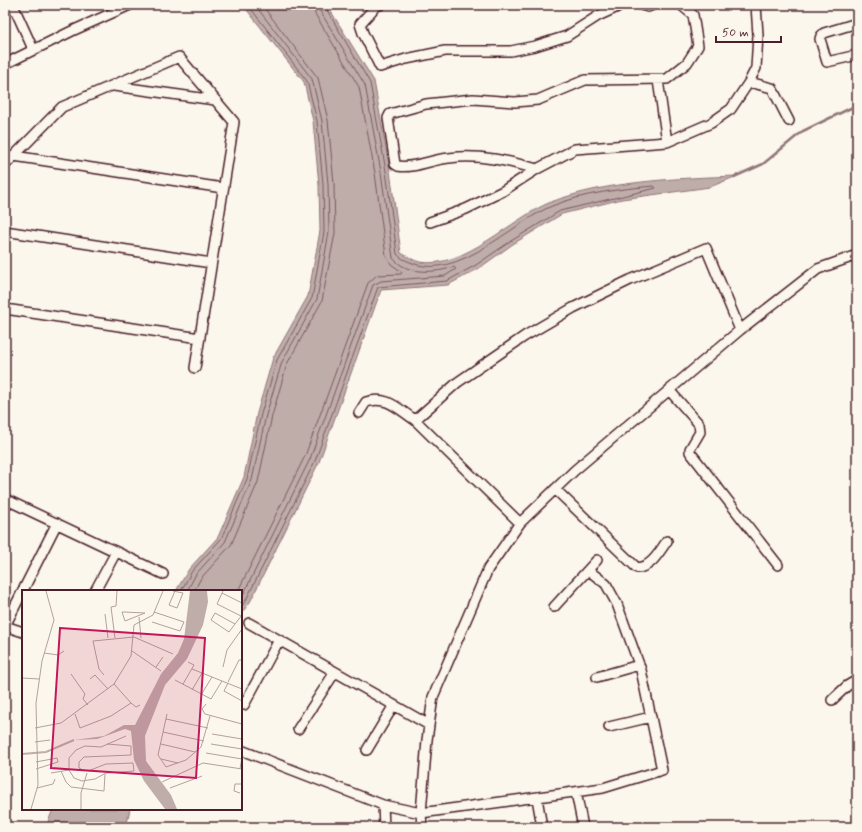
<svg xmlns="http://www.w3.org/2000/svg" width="862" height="832" viewBox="0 0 862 832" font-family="Mynerve,sans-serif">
<rect width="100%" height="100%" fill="#fbf7ec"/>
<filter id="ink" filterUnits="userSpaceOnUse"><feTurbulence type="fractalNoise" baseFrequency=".025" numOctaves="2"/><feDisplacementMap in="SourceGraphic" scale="8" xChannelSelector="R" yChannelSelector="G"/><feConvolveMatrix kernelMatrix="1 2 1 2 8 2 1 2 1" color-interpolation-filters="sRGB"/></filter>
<g filter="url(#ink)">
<path fill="#bfadaa" stroke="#907477" d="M243,5H327L374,81L390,171L401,253C407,256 414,261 420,262C463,270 513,217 551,202C606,181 679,178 737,176L710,187L622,199L562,214L513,244L478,269L448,285L381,290L319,462L250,602L241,614V591H176L189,569L218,537L244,477L257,413L273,358L308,296L320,231L319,185L313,121L304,82Z
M53,809H130L126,827H46Z"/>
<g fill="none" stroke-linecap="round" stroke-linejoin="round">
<path stroke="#79585e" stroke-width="1" d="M181,591L192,571L221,539L247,479L261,414L277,360L312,298L324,232L323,184L317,121L307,81L248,5
M187,591L196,574L225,542L252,480L266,415L282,362L317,299L329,232L328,184L322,121L312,79L255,5
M194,591L201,578L231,545L258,482L272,416L287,364L322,301L335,233L334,184L328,120L318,78L262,5
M238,591L305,456L368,283L377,275L401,274L402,272L391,264L386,256L375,173L359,87L315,14L313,5
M241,599L310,459L373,285L381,281L445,276L456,269L454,267C436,273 406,275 393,258L381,172L365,85L320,11L319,5
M241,607L246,600L315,461L378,287L447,281L476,265L511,241L560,211L656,188L654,186C620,189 584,193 552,206C511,223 457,283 410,262C405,260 400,258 397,254L386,171L370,83L324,5"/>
<path stroke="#907477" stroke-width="2.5" d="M734,177L763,164L803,131L857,105"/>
<defs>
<path id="street" d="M13,5L33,49
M380,5L376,6L360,24L363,33L380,67L406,59L445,51H511L535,46L567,36L598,16L622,5
M641,5L648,7L653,5
M857,23L824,33L821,36L820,39L827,62L857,55
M5,64L72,31L130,5
M658,80L667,142
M749,82L772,88L789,121
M114,86L215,100
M14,156L223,188
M5,165L62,107L179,57L234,122L195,368
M537,169C508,161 480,154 449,158C433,159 414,169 398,166L395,164L388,118L390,114L426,104L473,99L515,102L538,100L585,80L667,79L687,63L698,46L693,15L681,5
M430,222L466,209L503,191L537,169L575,149L667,142L711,123L731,109L749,82L756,68L758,35L756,5
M5,231L211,263
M5,309L200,338
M669,390L699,424L700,432L690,449V452L778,565
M359,413L366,402C387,395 398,409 415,420L458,382L525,336L573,308L630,280L706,248L740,330
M415,420L520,523
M555,489L637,568C652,567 659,552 667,541
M5,499L163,574
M95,591L116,552
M554,607L597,560
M249,623L429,725
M5,626L57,523
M5,626L23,632
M597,677L639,665
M832,700L847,686L857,680
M244,705L279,640
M609,727L651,717
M298,729L335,672
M241,750L383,805L421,813L603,788L662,770L641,670L617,604L606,584L588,570
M367,750L394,705
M576,792L583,827
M537,798L542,827
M383,805L384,827
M422,827L421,813L427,740L433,697L488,569L520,523L575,470L740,330L818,269L857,255"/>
</defs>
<use href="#street" stroke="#4a1f2b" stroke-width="12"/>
<use href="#street" stroke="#fbf7ec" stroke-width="9"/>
</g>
</g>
<g transform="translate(22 590)">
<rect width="220" height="220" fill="#fbf7ec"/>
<path d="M168,1H185L186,12L181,35L165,69L143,95L123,146L124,171L149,205L155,219H143L122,191L112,170L109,141L103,139L75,149L52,150L82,146L102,135H113L139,84L156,63L162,49Z" fill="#bfadaa"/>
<path fill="none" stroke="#bfadaa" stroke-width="2" d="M0,164L24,162L52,150"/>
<path fill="none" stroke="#b4a19f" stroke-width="1" d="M151,1L161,3L155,18L147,15L153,1M201,1L195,14L219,26M200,3L220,13M100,22H102L123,23L103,31ZM83,24L86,48M117,27L119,48M130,32L158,41L162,32L132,22M213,34L193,23L189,30L207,42L213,34L220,25M93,48L89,17L94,16L95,1M110,61L139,81M22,63L36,65L42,61M134,77L141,67M201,77L205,60L220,39M170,79L220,99M49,84L63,104L61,109L66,115M82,85L77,79L71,51L112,47L151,64M0,88L17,89M68,89L73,85L86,99M153,90L189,109L200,91M206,92L217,70H220M206,93L202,101L220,111M92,94L109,113M161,94L172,75L166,72M170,100L180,83M179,105L190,87M184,114L180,119L183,124L220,134M53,124L58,138L89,126L109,113L114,117L118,115M145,124L136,165L144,177L164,170L179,157L188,126M144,129L186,138M13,138L39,133L92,94L109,66L112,35L131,25L141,1M141,142L182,151M190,144L220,149M13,152L28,150M139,154L173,162M189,154L220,159M184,163L220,169M139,169L156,173M14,172L35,168L36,172L14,179M218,179L220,167M39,181L44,192L49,197L82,201L83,184M63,181L57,178V172L62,167L109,165V156L85,154M66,181L84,174L111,173L112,181L84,183L73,189L60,191L52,188L47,180V168L54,160L63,156L79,157L104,146M29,183L47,180M140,192L181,173L220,179M15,198L31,194L33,189M148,198L180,186M218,203L212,201L213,194H220M9,219L16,195L14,113L20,71L32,30L24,1M59,219V203L65,183"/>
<path fill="#c2185b" fill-opacity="0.15" stroke="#c2185b" stroke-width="2" d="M38,38L183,48L174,188L29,178Z"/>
<rect width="220" height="220" fill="none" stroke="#4a1f2b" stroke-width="2"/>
</g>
<rect width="862" height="832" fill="none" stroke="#fbf7ec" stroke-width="20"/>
<rect x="10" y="10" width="842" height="812" fill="none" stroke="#4a1f2b" stroke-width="1.5" filter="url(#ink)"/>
<path d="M716 36v6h65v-6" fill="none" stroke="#4a1f2b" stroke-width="2"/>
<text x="722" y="36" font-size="12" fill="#4a1f2b" stroke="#fbf7ec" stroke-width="3" paint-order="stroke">50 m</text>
</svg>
